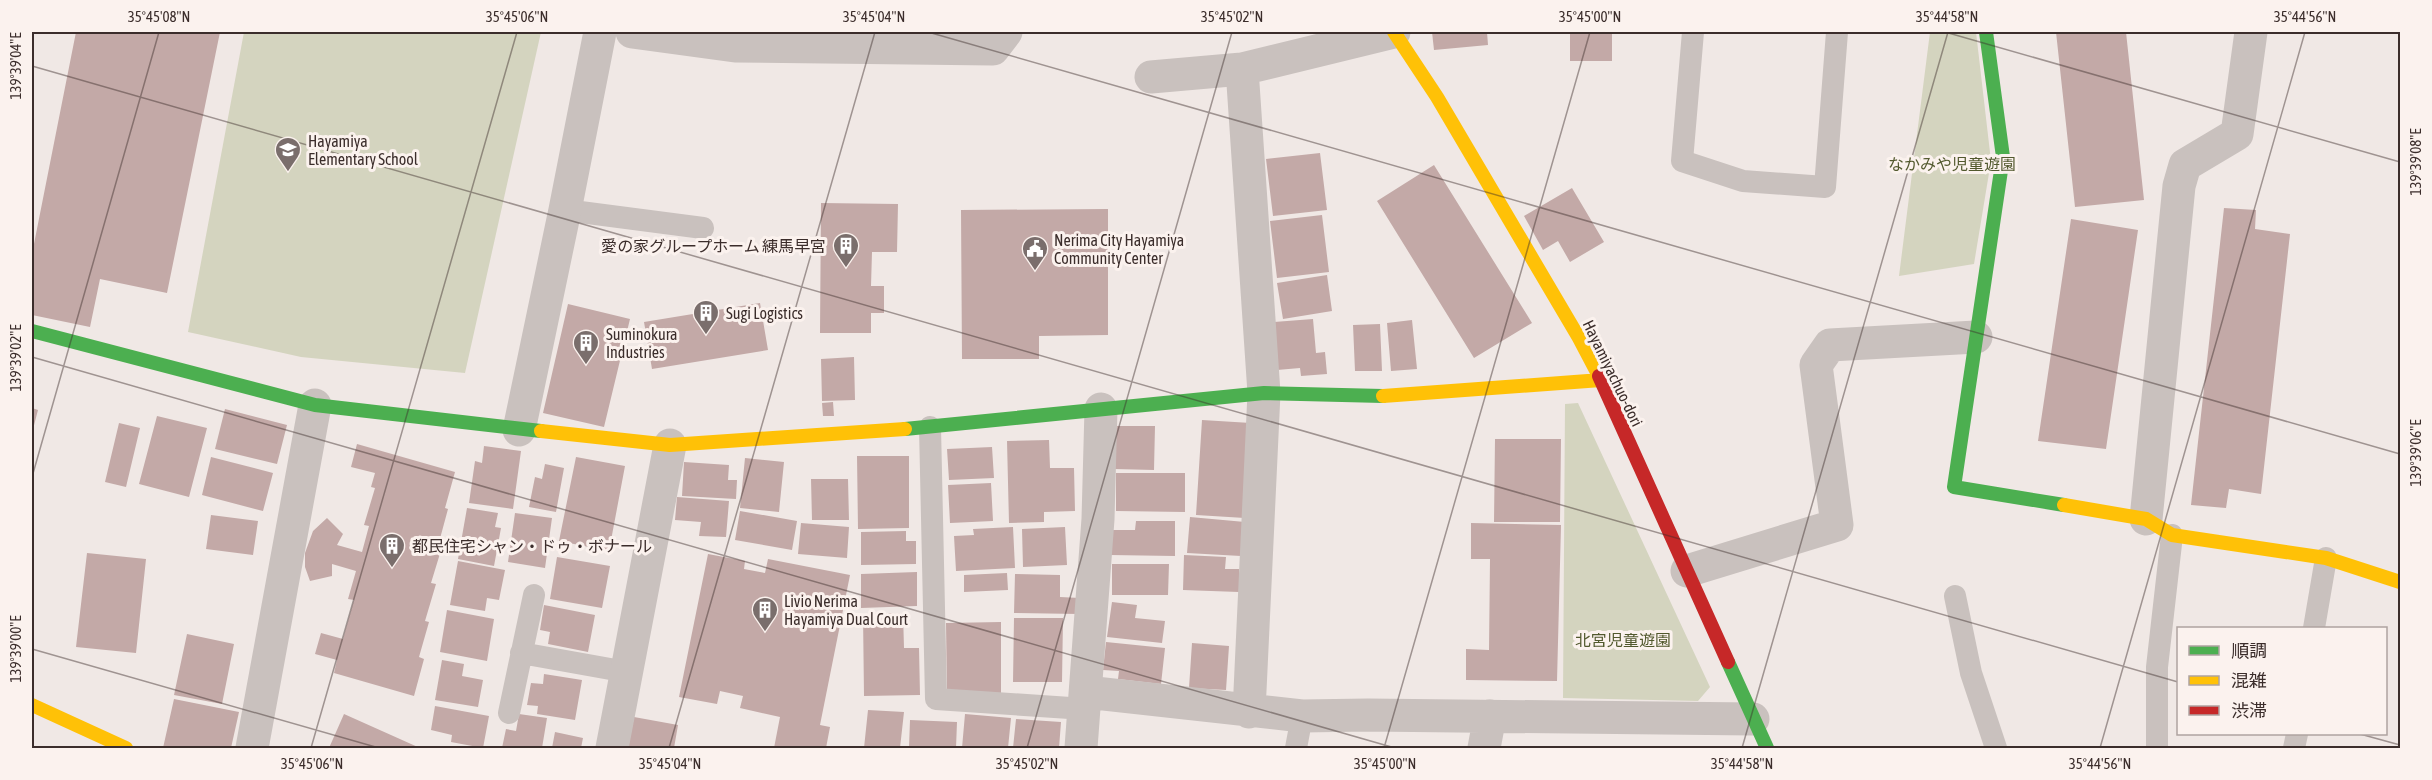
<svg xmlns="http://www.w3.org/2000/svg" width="2432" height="780" viewBox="0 0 2432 780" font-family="'Asap Condensed','Noto Sans JP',sans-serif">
<rect width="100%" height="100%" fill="#f0e8e5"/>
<path fill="#d4d4bf" d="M244,32H541L465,373L301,357L188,332Z
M1930,32H1976L1991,161L1974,264L1899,276Z
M1578,403L1710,687L1698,701L1563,698L1565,404Z"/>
<path fill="#c3a9a7" d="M76,32H220L167,293L100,279L90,327L32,315V254Z
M1432,32H1487L1488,45L1434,50Z
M1570,32H1612V61H1570Z
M2056,32H2126L2144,200L2075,207Z
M1320,153L1327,210L1273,216L1266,159Z
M1434,165L1532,323L1474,358L1377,201Z
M1572,188L1604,242L1570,262L1558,241L1543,250L1524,216Z
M821,203L898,204L897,252H872L871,286H884V313H871V333H820Z
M2224,208L2256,210L2255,229L2290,234L2261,494L2229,489L2226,508L2191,505Z
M1108,209V335L1039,336V359H962L961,210Z
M1322,215L1329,272L1277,278L1270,221Z
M2071,219L2138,230L2106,449L2038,441Z
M1327,275L1332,311L1283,319L1277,283Z
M760,303L768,350L652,369L644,322Z
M568,304L630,319L604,427L543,413Z
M1313,319L1316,353L1325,352L1327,374L1301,376L1300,368L1277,370L1274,322Z
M1412,320L1417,369L1391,371L1387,323Z
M1380,324L1382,371H1355L1353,325Z
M854,357L855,400L822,401L821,359Z
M833,402L834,416H823L822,403Z
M32,408L38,410L32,433Z
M225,409L287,425L277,464L215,449Z
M157,416L207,428L189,497L139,484Z
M1202,420L1251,423L1245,518L1196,515Z
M119,423L140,428L126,487L105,482Z
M1114,426H1155L1154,470L1114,469Z
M1495,439H1561L1560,522H1494Z
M1049,440L1050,468H1074L1075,511L1044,512V522L1009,523L1007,441Z
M357,444L455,472L445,508L448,509L438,546L442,547L431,583L436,584L425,621L429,622L419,657L424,659L414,696L334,673L337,660L315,654L321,633L343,639L354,600L348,599L356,571L332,564V576L310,581L305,567V553L313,531L327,518L343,534L337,545L362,552L369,526L364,525L375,488L371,487L375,473L351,467Z
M484,446L521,451L513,509L469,503L475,461L482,463Z
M992,447L994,478L949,480L947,449Z
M857,456H909V528L858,529Z
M211,457L273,473L263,511L202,495Z
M576,457L625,466L609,551L559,541Z
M745,458L784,462L779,512L740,508Z
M684,462L729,465L728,480H737L736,499L682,496Z
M545,464L564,468L556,512L529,507L535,477L542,479Z
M1116,473H1185V512L1116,511Z
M811,479H848L849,520H812Z
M991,483L993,521L950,523L948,485Z
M677,497L729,501L726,537L699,536L701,522L675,520Z
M467,508L498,513L495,527L501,528L494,566L458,559Z
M740,511L797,521L792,550L735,540Z
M515,513L552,518L545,568L508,562Z
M211,515L258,521L253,555L206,549Z
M1190,517L1245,522L1241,556L1187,553Z
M1136,521H1175V556L1110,555V530H1135Z
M801,523L849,527L847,558L798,554Z
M1471,523L1561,525L1557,681L1466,680V649L1489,650L1490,559H1471Z
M1013,527L1015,568L956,571L954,536L974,535L973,529Z
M1065,527L1067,565L1023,567L1022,529Z
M906,531V541H916V564L861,565V532Z
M87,553L146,559L136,653L76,647Z
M708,554L745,561L744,569L765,573L768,559L850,575L820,725L830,727L826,748H774L780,717L740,708L743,696L720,691L717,704L679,697Z
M1184,555L1226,557L1225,569H1239V592L1183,590Z
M557,557L610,566L602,608L550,599Z
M458,561L505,570L499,600L487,598L485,611L450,605Z
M1112,564H1169L1168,595H1112Z
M917,572V606L861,608V574Z
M1007,573L1008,590L964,592V575Z
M1015,574L1060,575V597L1080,598L1079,614L1014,613Z
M1112,602L1137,605L1135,618L1165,621L1162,643L1107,637Z
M544,605L595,615L588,652L548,644L550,632L540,630Z
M447,610L494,619L487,661L440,652Z
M903,613L904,648H919L920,695L864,696L863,614Z
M1014,618H1063L1062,682H1013Z
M1001,622V693L947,694L946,623Z
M187,634L234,644L222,704L174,695Z
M1106,642L1165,648L1161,684L1118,679L1119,671L1103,670Z
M1192,643L1229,646L1226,690L1189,688Z
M442,660L464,664L462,676L483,680L478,707L435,700Z
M544,674L582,680L575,720L537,714L538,706L527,705L531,683L543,684Z
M174,699L239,712L231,748H163Z
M435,706L489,716L483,748L451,742L452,735L431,730Z
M868,710L904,712L900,748H864Z
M344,714L420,748H329Z
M519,714L547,718L542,748H502L506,729L516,731Z
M965,714L1011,718L1008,748H962Z
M634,717L678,725L674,748H628Z
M1016,719L1061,722L1059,748H1013Z
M910,720L957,722L956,748H909Z
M555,732L583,738L581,748H552Z"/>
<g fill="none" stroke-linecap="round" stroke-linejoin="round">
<path stroke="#c9c1be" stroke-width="22" d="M1693,32L1682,161L1743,181L1825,187L1837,32
M565,210L703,228
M930,427L936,699L1085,709
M1955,596L1971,673L1996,748
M2314,628L2326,558
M521,653L627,672
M509,713L534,595
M1296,748L1302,716
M2157,748V667L2172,535
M2294,748L2297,734"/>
<path stroke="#c9c1be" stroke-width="33" d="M632,32L735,46L993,49L1006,32
M1151,77L1242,69
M519,430L565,210L600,32
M2146,519L2179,186L2185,165L2237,134L2251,32
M1687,571L1837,525L1816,365L1830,345L1976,337
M1086,692L1302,716L1368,715L1753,719
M1249,712L1264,393L1242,69L1394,32
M252,748L315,405
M612,748L670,445
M1081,748L1098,519L1101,409
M1484,748L1490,716"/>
<path stroke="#4caf50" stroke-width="14" d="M1986,32L2003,157L1954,487L2064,505
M32,331L315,405L541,431
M905,429L1264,393L1383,396
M1728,662L1767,748"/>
<path stroke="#ffc107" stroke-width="14" d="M1394,32L1437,97L1579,338L1599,376
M1383,396L1601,380
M541,431L670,445L905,429
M2064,505L2146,519L2172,535L2326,558L2400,582
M32,705L126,748"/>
<path stroke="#c62828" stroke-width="14" d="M1599,376L1728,662"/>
</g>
<path fill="none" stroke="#3b2d2b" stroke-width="1.5" stroke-opacity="0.45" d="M928,32L2400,454M1945,32L2400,162M32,66L2178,682M32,357L1395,748M32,477L159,32M32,649L379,748M2360,734L2400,745M311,748L517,32M669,748L875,32M1027,748L1232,32M1384,748L1590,32M1742,748L1948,32M2100,748L2305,32"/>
<defs>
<symbol id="school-pin" viewBox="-11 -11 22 30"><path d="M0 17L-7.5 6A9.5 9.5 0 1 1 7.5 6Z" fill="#7a6e6c" stroke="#fbf2ee"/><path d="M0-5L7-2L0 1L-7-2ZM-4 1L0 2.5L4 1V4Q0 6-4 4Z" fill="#fff"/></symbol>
<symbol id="building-pin" viewBox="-11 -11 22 30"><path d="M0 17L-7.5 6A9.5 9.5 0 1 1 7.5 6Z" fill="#7a6e6c" stroke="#fbf2ee"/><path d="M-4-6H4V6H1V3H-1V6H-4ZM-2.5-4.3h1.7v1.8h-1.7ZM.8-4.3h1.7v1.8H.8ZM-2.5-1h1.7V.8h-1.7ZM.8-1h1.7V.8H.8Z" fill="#fff"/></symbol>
<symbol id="civic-pin" viewBox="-11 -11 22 30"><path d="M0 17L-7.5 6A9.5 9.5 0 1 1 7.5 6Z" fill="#7a6e6c" stroke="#fbf2ee"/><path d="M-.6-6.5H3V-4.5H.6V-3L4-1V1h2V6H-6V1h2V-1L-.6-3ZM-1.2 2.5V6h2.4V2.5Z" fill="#fff"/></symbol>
</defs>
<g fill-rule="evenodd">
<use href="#school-pin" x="273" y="135" width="30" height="40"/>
<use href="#building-pin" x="831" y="231" width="30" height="40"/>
<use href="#civic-pin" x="1020" y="234" width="30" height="40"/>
<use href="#building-pin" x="691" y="298" width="30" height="40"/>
<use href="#building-pin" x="571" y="328" width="30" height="40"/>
<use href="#building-pin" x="377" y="531" width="30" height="40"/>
<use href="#building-pin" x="750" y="595" width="30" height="40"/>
</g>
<g text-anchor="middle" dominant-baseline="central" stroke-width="6" stroke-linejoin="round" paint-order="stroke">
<g font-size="16" fill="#3b2d2b" stroke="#fbf2ee" text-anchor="start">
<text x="308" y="141">Hayamiya<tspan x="308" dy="18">Elementary School</tspan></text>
<text x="1054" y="240">Nerima City Hayamiya<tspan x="1054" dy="18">Community Center</tspan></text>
<text x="826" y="246" text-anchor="end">愛の家グループホーム 練馬早宮</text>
<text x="726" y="313">Sugi Logistics</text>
<text x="606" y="334">Suminokura<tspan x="606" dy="18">Industries</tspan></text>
<text x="412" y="546">都民住宅シャン・ドゥ・ボナール</text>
<text x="784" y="601">Livio Nerima<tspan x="784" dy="18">Hayamiya Dual Court</tspan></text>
</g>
<g font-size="16" fill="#52592e" stroke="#fbf2ee">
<text x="1952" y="164">なかみや児童遊園</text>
<text x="1623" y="640">北宮児童遊園</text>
</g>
<g font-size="16" fill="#3b2d2b" stroke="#fbf2ee">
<text transform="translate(1613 373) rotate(64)">Hayamiyachuo-dori</text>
</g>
</g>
<rect width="2432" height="780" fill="none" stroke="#fbf2ee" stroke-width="66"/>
<rect x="2177" y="627" width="210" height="108" fill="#fbf2ee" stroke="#aea3a0" stroke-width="1.5"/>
<rect x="2189" y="646" width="30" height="9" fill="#4caf50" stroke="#aea3a0" stroke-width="1.5"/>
<text x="2231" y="657" font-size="18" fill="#3b2d2b">順調</text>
<rect x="2189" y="676" width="30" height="9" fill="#ffc107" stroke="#aea3a0" stroke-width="1.5"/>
<text x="2231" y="687" font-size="18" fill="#3b2d2b">混雑</text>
<rect x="2189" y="706" width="30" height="9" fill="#c62828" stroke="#aea3a0" stroke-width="1.5"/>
<text x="2231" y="717" font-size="18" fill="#3b2d2b">渋滞</text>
<rect x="33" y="33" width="2366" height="714" fill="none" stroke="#3b2d2b" stroke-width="2"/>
<g font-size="15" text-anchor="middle" fill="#3b2d2b">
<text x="159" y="22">35°45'08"N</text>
<text x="517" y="22">35°45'06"N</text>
<text x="874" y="22">35°45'04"N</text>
<text x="1232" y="22">35°45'02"N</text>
<text x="1590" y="22">35°45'00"N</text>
<text x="1947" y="22">35°44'58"N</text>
<text x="2305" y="22">35°44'56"N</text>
<text transform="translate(16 66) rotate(-90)" y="5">139°39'04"E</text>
<text transform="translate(2416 162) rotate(-90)" y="5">139°39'08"E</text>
<text transform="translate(16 358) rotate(-90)" y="5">139°39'02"E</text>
<text transform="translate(2416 453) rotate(-90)" y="5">139°39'06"E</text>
<text transform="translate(16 649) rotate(-90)" y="5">139°39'00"E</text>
<text x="312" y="769">35°45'06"N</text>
<text x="670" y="769">35°45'04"N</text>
<text x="1027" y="769">35°45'02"N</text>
<text x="1385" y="769">35°45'00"N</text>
<text x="1742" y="769">35°44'58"N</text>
<text x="2100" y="769">35°44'56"N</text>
</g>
</svg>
